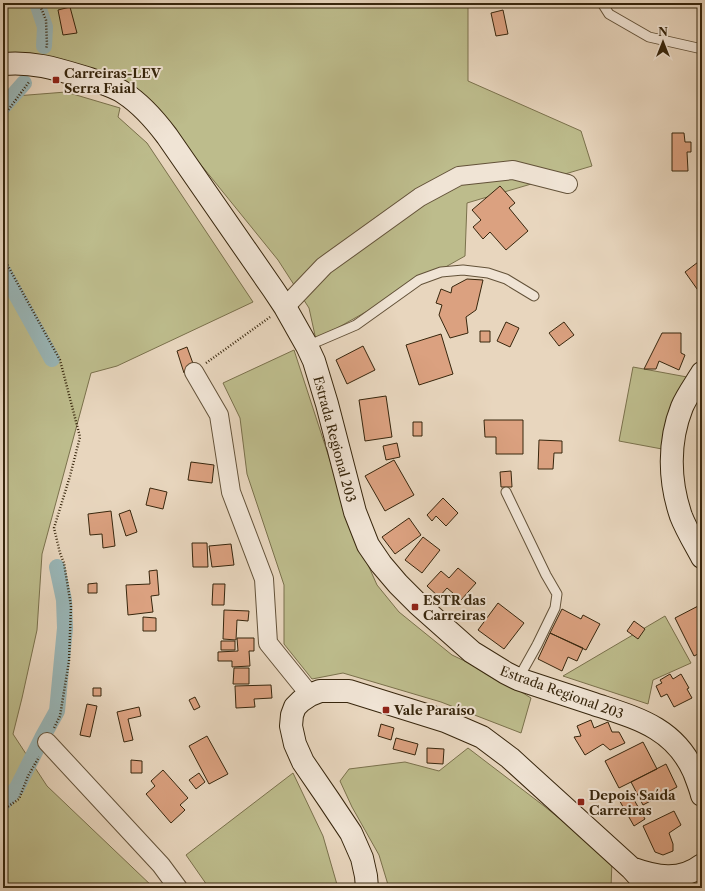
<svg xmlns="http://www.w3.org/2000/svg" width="705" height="891" viewBox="0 0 705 891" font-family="'Libre Caslon Text',serif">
<rect width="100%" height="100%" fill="#e8d6be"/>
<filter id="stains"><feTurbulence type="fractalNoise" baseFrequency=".005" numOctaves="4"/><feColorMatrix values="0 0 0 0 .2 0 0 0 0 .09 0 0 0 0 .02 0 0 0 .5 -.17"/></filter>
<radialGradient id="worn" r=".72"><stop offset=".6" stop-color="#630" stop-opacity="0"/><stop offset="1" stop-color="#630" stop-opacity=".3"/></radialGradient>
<path fill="#bdbc8c" stroke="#7a714c" d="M3,3H468V81L581,131L592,166L467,203L465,256L316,340L309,308L278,260L142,92L37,62L3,67Z
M66,92L120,108L118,117L147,143L253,302L117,366L91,373L42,554L37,630L22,698L13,734L47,786L154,888H3V97Z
M294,350L353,531L377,585L399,612L452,655L494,675L531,698L521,733L441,702L343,673L312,679L284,644V585L247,474L240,418L223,383Z
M633,367L687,377L662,449L619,441Z
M665,616L691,663L653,680L648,704L563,676Z
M468,748L544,806L612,861L611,888H389L379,855L352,807L340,781L349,769L405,762L439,771Z
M293,773L323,836L338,888H209L186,855Z
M702,877V888H678L668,886Z"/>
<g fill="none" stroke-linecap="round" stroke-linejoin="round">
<path stroke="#99b7b9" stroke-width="16" d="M37,3L45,27L44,46
M3,107L24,83
M3,271L52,359
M3,803L17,788L42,738L57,711L65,628L64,600L57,567"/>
</g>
<path fill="#dba180" stroke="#37260d" d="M70,7L77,33L63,35L58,10Z
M503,10L508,34L496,36L491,13Z
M672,133H684L685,142H691V152H687L688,171H672Z
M500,186L515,203L509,208L528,231L506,250L490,232L483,239L473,227L481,220L472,210Z
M702,259V296L685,272Z
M467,279L483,280L476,310L466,317L468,333L450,338L439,315L442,305L436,303L441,289L451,293L452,287Z
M506,322L519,328L510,347L497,341Z
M564,322L574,335L559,346L549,333Z
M480,331H490V342H480Z
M662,333H681V353L685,355L679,370L659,361L656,369H644Z
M441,334L453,374L419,385L406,345Z
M363,346L375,370L347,384L336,360Z
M187,347L195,369L184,373L177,351Z
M386,396L392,437L365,441L359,400Z
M484,420H523V454H496V437H485Z
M413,422H422V436H413Z
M539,440L562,441V453H554L553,469H538Z
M397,443L400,457L386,460L383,446Z
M394,460L414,495L385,511L365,476Z
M191,462L214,465L212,483L188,480Z
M511,471L512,487H501L500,472Z
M150,488L167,492L163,509L146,505Z
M443,498L458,513L446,526L436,516L432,521L427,515Z
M130,510L137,532L126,536L119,514Z
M111,511L115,546L103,548L102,534L90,535L88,514Z
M409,518L421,535L395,554L382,537Z
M423,537L440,550L422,573L405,560Z
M192,543H207L208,567H193Z
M231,544L234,565L212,567L209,546Z
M458,568L476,583L461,600L447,588L439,597L427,586L441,571L449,578Z
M157,570L159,595L151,596L153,612L128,615L126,585L150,584L149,571Z
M97,583V593H88V584Z
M213,584H225L224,605H212Z
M498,603L524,623L504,649L478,630Z
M702,604V627L699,629L702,636V652L694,656L675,618Z
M562,609L581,619L583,615L600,624L586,650L550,633Z
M224,610L249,611L248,621L237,620L236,640L223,639Z
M143,617L156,618V631H143Z
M634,621L645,629L638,639L627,631Z
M550,633L583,648L577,661L568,657L562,671L538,659Z
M237,638H254V651H249L250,666L232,667V661H218V652L238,651Z
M221,641H235V650H221Z
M234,668H249V684H233Z
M670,674L673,679L681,674L689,688L687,689L692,698L674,707L667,694L661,697L656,686L662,683L660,680Z
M271,685L272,698L254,699L255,707L236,708L235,686Z
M93,688H101V696H93Z
M195,697L200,707L194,710L189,700Z
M87,704L97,706L90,737L80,735Z
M139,707L141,716L128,719L133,740L124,742L117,712Z
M591,720L594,728L608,722L612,732H619L625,743L610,750L603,744L585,755L574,737L581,736L577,726Z
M381,724L394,728L391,740L378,736Z
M207,736L228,774L209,784L189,746Z
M396,738L418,744L415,755L393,749Z
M643,742L657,769L619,788L605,761Z
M427,748L444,749L443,764L427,763Z
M131,760L142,761V773H131Z
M666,764L677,787L643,805L631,782Z
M163,770L188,798L180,805L185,810L171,823L146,794L155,786L151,781Z
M199,773L205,782L196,789L189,780Z
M629,791L645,819L634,826L618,798Z
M674,811L681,825L669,833L673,844V851L663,855L655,852L643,826Z"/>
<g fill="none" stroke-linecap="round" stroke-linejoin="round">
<defs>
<path id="lane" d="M602,3L609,14L649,37L702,49
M307,346L356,325L419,280L441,272L463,270L488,273L506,279L534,296
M506,492L546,575L557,594L555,608L537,645L518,679"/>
<path id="street" d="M285,307L324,266L420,197L459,176L513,170L568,184
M194,372L219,415L231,492L264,579L268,643L310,695
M47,742L161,865L178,888"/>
<path id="secondary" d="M3,64C35,61 60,70 90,79C101,83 114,86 124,93C141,104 155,120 167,136L273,289L285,307L307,346L314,361L327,404L355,512L368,545L381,564L398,584L418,604L472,652L506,673L518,679C543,687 569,696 594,704C636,718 674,727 694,772C697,780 700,787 702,795
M702,373C696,383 686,397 682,407C668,442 669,481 681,516C686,529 695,544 702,557
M631,868C656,877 680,882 702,865
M367,888L366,876L362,858L351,833L329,800L303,762L295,744L291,726L292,715L295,707L301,701L310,695L320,691H349L445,721L482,737L510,758L631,868L641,879L650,888"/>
</defs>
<use href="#lane" stroke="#635239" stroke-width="11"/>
<use href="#street" stroke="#635239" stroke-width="20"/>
<use href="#secondary" stroke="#37260d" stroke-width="24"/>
<path stroke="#37260d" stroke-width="2.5" stroke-dasharray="1 2" stroke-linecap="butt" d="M39,3L46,20L47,45L46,49
M3,117L29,82
M3,257L60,360L80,437L70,476L54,528L60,553L64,563L71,606L69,661L60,716L54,728
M206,363L270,317
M3,810L19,799L28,776L39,757"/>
<use href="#lane" stroke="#f0e4d5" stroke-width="9"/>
<use href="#street" stroke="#f0e4d5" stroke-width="18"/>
<use href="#secondary" stroke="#f0e4d5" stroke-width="22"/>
</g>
<g fill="#8f2418" stroke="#f0e4d5" stroke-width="1.5">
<rect x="52" y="76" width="8" height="8" rx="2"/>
<rect x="411" y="603" width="8" height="8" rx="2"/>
<rect x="382" y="706" width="8" height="8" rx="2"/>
<rect x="577" y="798" width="8" height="8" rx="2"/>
</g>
<g text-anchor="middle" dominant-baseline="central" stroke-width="4" stroke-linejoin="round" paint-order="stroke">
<g font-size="13" font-weight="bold" fill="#37260d" stroke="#f0e4d5" text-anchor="start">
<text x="64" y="73">Carreiras-LEV<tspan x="64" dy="15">Serra Faial</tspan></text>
<text x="423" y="600">ESTR das<tspan x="423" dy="15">Carreiras</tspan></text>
<text x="394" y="710">Vale Paraíso</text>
<text x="589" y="795">Depois Saída<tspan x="589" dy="15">Carreiras</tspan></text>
</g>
<g font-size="13" fill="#37260d" stroke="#f0e4d5">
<text transform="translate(335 439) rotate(75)">Estrada Regional 203</text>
<text transform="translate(562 692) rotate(20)">Estrada Regional 203</text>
</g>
</g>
<rect width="705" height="891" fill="none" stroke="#e8d6be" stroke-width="16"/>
<rect x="4" y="4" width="697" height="883" fill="none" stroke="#37260d" stroke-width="2"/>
<rect x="8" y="8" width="689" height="875" fill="none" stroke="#37260d"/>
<g transform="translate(663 42)" stroke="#f0e4d5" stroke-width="3" paint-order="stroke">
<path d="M0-3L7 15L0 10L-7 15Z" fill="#37260d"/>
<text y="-6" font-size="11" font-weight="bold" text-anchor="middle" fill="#37260d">N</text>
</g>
<rect width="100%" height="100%" filter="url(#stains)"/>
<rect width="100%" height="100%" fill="url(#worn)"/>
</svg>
